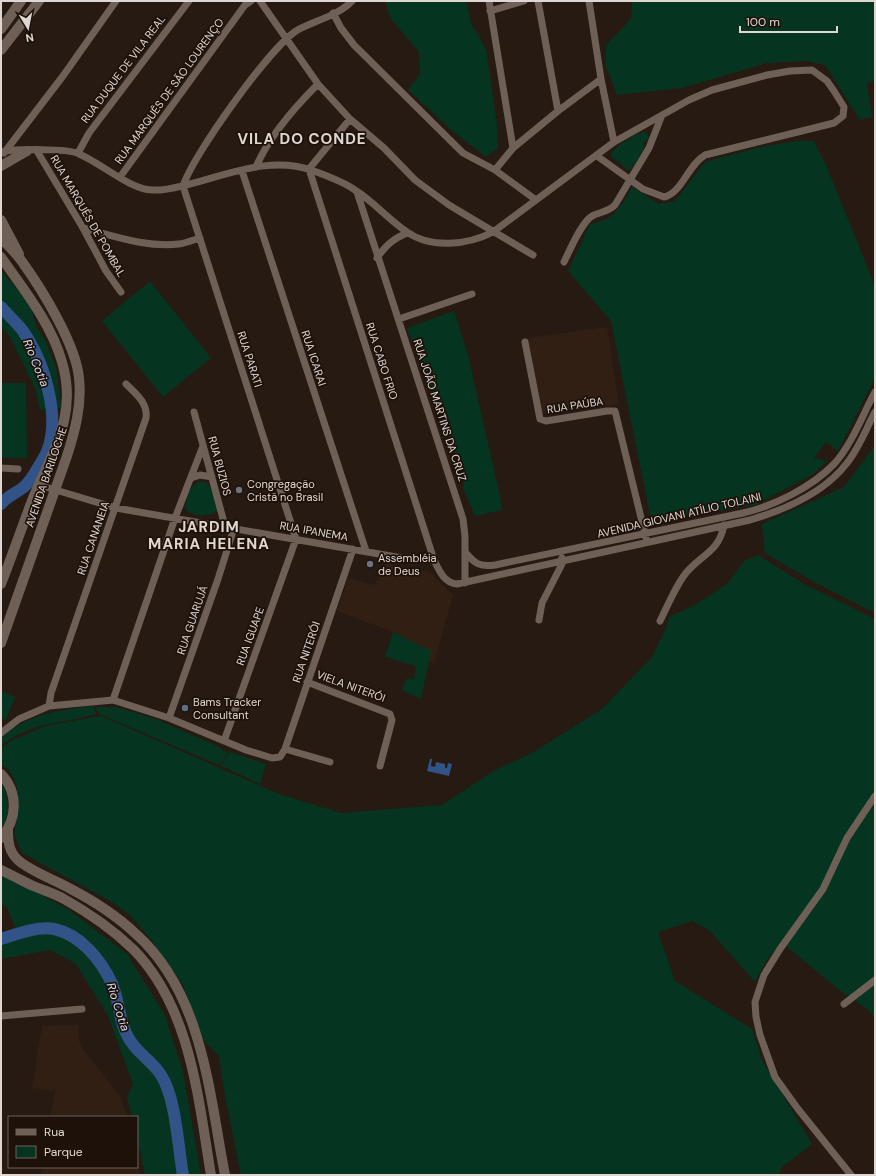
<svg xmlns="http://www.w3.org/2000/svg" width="876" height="1176" viewBox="0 0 876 1176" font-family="'DM Sans',sans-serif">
<rect width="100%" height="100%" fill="#261a13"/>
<path fill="#311f14" d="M607,327L619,404L545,414L541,410L528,338Z
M386,563L429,572L453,595L434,663L390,651L393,632L337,611L348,578L374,585Z
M79,1025L78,1038L82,1048L120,1096L127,1117H50L55,1091L32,1088L42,1026Z
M137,1158L140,1175H41L42,1167H137Z"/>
<path fill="#053520" d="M385,1H466L471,23L486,49L497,124L498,148L486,157L451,130L408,90L420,74L419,52L391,19Z
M632,1H875V81L867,83L872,117L860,120L825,65L805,61L767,63L682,88L617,95L606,66V45L631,19Z
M646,132L650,139L643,142L645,147L632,168L627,170L618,161L612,158L611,154C617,145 636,133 646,132Z
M797,141H814L826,165L875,286V378L838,451L826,442L814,458L827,461L812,475L755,505L661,520L650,515L611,321L568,271L590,224C614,220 621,207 632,187L659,204L675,201L705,162L760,147Z
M1,270L30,305L37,328L46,342L56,367L61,408L40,410L35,388L11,339L1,326Z
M150,281L211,358L163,397L102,321Z
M454,311L468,355L500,496L502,510L475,516L463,488L464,475L407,328Z
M1,383H26L27,458H1Z
M875,445V613L814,582L765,553L762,524L844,487Z
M198,482H206L212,490L218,511C208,517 194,517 185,509L188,491Z
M758,555L804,584L875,619V1018L867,1009L838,989L781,942L767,960L755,982L709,930L692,921L658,932L675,981L752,1029L762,1060L812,1144L782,1167L779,1175H241L225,1096L219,1056L204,1041L182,983L152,941L131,916L112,902L22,853L14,834L19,804L16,783L8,769L1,764V748L11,741L45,726L101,716L279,794L341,813L442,805L495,770L532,753L602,709L652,657L666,628L669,617L695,605L727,584L744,561Z
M393,632L431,651L421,699L402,690L407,678L414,680L416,666L385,657Z
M1,691L15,697L6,720L1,718Z
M93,706L96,714C79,720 61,721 44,725C29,728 13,737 1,745V738C27,714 60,710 93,706Z
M95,707H117L158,720L217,746L228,753L219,765L99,714Z
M230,752L266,764L260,784L220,765Z
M1,783C10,799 11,814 1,830Z
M1,874L68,909L127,954L165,1015L183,1072L201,1175H145L137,1137V1117H132L127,1097L133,1084L108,1016L76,964L50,950L1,959V945L20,938L7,908L1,903Z"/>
<path fill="#315387" d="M430,759H432L431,766L435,767L436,762L445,764V768H447L448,763L452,764L449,776L427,771Z"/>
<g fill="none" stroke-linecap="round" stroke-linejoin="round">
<path stroke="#315387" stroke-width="12" d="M1,307C8,315 17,323 23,331C45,363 65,426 42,461C37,469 32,479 25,486C17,493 7,496 1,504
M1,939C16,934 38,926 54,929C80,934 102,961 112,984C119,1000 119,1018 126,1033C134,1052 152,1060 161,1075C176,1098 178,1147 183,1175"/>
<path stroke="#6f6057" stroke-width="7" d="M260,1L318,84L350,119L384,148L415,180L449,205L533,255
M489,1L513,148
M538,1L558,111
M589,1L601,79L614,142
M490,11L524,1
M333,13L341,28L354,45L463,153L495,170L536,200
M350,119L309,169L434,560
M37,151L83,228L106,271L121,292
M1,152C15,149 68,148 79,154C101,163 129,189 152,190C165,191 177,187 190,184C229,174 271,156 311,170C327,176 342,181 355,190C374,202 389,220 407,232C431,249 468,245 493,232L614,142L689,100L712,90L767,75L790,71L812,70L827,81L834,91L844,107L843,116L834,123L705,155C688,165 682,193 664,197L643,189L597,156
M4,153L63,76L116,1
M78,153L89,133L189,1
M256,167C269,136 294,108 318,84
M495,170L513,148L558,111L601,79
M242,171L366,551
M120,177L245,5L251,1
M357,192L463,519L465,536V583
M83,228C114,236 147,248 179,244C186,243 193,240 200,238
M377,258C386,245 393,239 407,233
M564,262C570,250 581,223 592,216C600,212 608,212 615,205L649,148L662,115
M399,319L472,294
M525,342L540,419L546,421L607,411H615L646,538
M194,412L225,526
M1,468L18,469
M191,478L200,475L212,477
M39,485L116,508L402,558L434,560C439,570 444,583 457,584L750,520C784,510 825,492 847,463C859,448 866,429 875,412
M466,553C475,564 480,567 495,565L743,513C774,506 812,487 834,464C851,446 863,414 875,392
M539,620L542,603L562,564V558
M660,621C667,607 674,590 683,577C697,556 719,554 724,525
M307,682L390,714L392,720L380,766
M113,700L175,518L203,446
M49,706L51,693L146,418C148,403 136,394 126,384
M169,718L218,579L234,528
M1,733L19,719L49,706L113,700L169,718L246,750L272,758L280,757L285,749L353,549
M224,741L296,539L183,186C193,155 269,49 296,31C313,21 338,16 352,1
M285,749L330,762
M844,1004L875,980
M1,1016L82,1009
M851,1175L798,1109L775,1077L760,1035L756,1017L755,1002L764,975L780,949L823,889L847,838L875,796"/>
<path stroke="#6f6057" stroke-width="10" d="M1,29L21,1
M1,50L39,1
M1,166L27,151
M1,220L19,254
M1,238C8,246 17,254 23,263C43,291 76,345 79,378C82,405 75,431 67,456L1,643
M1,257C24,290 51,323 62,362C78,416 52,452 33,498C22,527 12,556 1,584
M1,774C19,793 17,820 1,838
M8,830C8,842 9,852 18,860C30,871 55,880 69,888C94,901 116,915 136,934C203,994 209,1093 225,1175
M1,870C11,875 21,880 31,885C42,890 54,893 64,899C89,913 113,930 133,949C191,1008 198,1098 211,1175"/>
</g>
<g fill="#6b7280" stroke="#1d110a" stroke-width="1.5">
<circle cx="239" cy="490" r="4"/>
<circle cx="370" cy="564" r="4"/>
</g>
<circle fill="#5c6f8a" stroke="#1d110a" stroke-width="1.5" cx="185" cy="708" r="4"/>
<g text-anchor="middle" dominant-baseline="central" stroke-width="3.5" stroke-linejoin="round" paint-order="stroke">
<g font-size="11" fill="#e0d7d2" stroke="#1d110a">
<text transform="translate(123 69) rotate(-53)">RUA DUQUE DE VILA REAL</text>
<text transform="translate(169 91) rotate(-54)">RUA MARQUÊS DE SÃO LOURENÇO</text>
<text transform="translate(88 216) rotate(60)">RUA MARQUÊS DE POMBAL</text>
<text transform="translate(314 358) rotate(72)">RUA ICARAI</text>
<text transform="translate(250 359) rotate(72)">RUA PARATI</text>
<text transform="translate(382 361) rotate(72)">RUA CABO FRIO</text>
<text transform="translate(575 405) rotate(-9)">RUA PAÚBA</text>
<text transform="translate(440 410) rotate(72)">RUA JOÃO MARTINS DA CRUZ</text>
<text transform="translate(220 466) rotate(75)">RUA BUZIOS</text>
<text transform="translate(46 477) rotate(-71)">AVENIDA BARILOCHE</text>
<text transform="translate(679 515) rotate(-13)">AVENIDA GIOVANI ATÍLIO TOLAINI</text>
<text transform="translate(314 531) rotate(10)">RUA IPANEMA</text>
<text transform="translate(93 538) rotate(-71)">RUA CANANEIA</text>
<text transform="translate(192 620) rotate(-71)">RUA GUARUJÁ</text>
<text transform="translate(250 636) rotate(-70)">RUA IGUAPE</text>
<text transform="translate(306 652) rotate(-71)">RUA NITERÓI</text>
<text transform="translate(351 686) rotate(20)">VIELA NITERÓI</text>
</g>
<g font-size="11" fill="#e0d7d2" stroke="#1d110a" text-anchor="start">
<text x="247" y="484">Congregação<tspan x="247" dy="13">Cristã no Brasil</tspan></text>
<text x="378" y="558">Assembléia<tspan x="378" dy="13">de Deus</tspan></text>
<text x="193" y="702">Bams Tracker<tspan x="193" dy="13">Consultant</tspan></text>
</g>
<g font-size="12" font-style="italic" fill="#d5dfef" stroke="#1d110a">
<text transform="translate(36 363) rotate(68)">Rio Cotia</text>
<text transform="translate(118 1007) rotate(72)">Rio Cotia</text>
</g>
<g font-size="15" font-weight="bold" letter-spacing="1" fill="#e0d7d2" stroke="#1d110a">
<text x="302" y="139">VILA DO CONDE</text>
<text x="209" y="527">JARDIM<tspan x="209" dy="17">MARIA HELENA</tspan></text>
</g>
</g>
<rect width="876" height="1176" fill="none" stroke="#e0d7d2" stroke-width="4"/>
<rect x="8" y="1116" width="130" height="52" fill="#1d110a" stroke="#6b605a"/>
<rect x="16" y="1129" width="20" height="6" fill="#6f6057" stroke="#6b605a"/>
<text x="44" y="1136" font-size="12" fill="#e0d7d2">Rua</text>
<rect x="16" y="1146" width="20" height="12" fill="#053520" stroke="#6b605a"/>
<text x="44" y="1156" font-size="12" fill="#e0d7d2">Parque</text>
<g transform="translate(28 28) rotate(170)" stroke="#1d110a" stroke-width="3" paint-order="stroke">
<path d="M0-3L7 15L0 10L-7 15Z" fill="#e0d7d2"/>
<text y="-6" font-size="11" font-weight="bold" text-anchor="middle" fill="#e0d7d2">N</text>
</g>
<path d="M740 26v6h97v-6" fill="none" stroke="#e0d7d2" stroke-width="2"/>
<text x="746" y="26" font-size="12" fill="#e0d7d2" stroke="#1d110a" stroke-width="3" paint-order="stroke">100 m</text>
</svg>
